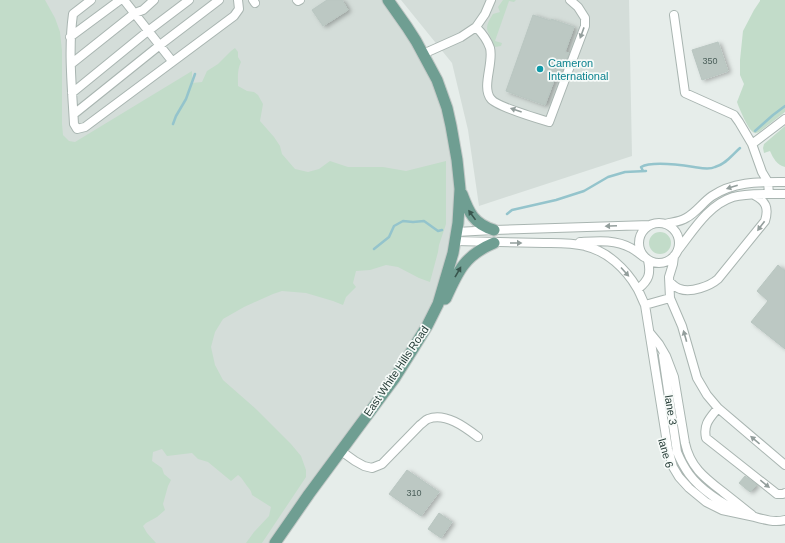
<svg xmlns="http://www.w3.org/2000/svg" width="785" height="543" viewBox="0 0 785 543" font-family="Helvetica,sans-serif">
<defs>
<filter id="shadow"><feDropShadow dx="3" dy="1.5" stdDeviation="2" flood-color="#0004"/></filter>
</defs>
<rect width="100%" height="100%" fill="#e6edea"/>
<path fill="#d4ddd9" d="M0,0H388L447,108L458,223L427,326L275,543H0Z
M401,0H629L632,156L479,206L468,130L452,63Z"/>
<path fill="#c2dcc9" d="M0,0H45L55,18L60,32L62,51V124L63,135L69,141L75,142L192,71V83L202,82L207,71L218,64L231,51L235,48L238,52V57L241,62C237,70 238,78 238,86L247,91L254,92L258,95L263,104L260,121L274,137L280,146L282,154L295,169L308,172L319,169L330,161L348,167H383L406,171L446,161V224L439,245L438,252L430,282L419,278L398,267L386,265L370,270L356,271L353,283L356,287L346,297L343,305L333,301L306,293L282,291L273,294L244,307L223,319L215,332L211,347L215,365L223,380L257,410L291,444L301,456L306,470V477L262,543H246L254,532L269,516L271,507L252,495C251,489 248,488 245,483C242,479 242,478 238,475L231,481L208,462L198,459L192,453L167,456L162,449L153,452L152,461L162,468L164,474L171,480L168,486L163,504L165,510L157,517L146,523L143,526L147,533L156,543H0Z
M503,0H516L514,2L509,1L495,41L502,43L501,46L495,47C493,44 492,42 491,38C490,36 489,34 488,32C485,26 490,19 493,14L500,12L498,7Z
M760,0H785V112L759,132C756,133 755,134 753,132C748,129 739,108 737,102L744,84L740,75V60L743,31L754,10L760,1Z
M785,126V167C777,165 773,158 770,151L764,153L763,148L764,144Z
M649 243a11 11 0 1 1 22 0a11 11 0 1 1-22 0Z"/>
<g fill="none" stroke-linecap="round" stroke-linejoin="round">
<path stroke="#94c4cc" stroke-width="2.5" d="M173,124L176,116L186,99L195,74
M755,131L773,115L785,106
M643,171L641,167C652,161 681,165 694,167C701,168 709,170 715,167C726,164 732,155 740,148
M507,214L512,210L556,200L584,191L608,177L625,172L646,171
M374,249L389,237L394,226L403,221L413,222L424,221L438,231L442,230"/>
</g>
<path fill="#bcc8c3" stroke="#b9c6c1" filter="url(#shadow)" d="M327,0H342L348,10L323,26L312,10Z
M533,15L551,21V19L574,27L565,52L569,53L559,80L555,78L545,105L506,91Z
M718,42L728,71L702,80L692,50Z
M778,265L785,271V349L751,322L768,301L757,291Z
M407,470L439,492L421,516L389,494Z
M745,476L757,485L750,492L739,483Z
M439,513L452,522L441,538L428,529Z"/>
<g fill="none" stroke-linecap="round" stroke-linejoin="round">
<defs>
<path id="minor" d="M91,0L73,14C68,50 72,87 74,124L77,129L85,127L234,16L239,9L238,0
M124,0L172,61
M253,0L255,3
M297,0L298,1L300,0
M674,15L685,93L734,115L739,122L752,144L762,172L768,182L769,194
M476,27C482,33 487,39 490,48C494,63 481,87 491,99C496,106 539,119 549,122L585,26V18L578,7L570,0
M70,37L120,0
M423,54L461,37L476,27L485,14L491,0
M71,64L135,13L143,10L154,0
M72,93L148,31L189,0
M74,114L160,45L219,0
M752,144L785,119
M639 243a20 20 0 1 1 40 0a20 20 0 1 1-40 0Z
M665,224C672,222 680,222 686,218C696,213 703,202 712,196C734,181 760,182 785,182
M456,232L494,230L650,225
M455,241L544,243
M580,242C597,241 615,239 631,248C635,250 640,254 644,257
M539,243C554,243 570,242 585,246C607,251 626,269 637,288C640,293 642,299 645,305L668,449L673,467L679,477L689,488L706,502L722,510L755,517
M678,250C693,231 708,205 733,197C747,193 770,194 785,194
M674,256L673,264L669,277L670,298L682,326L697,378L707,395L718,408L785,465
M670,282C673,285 676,288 680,289C691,293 710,286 718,279L765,221C769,208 766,201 754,195
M638,289C649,280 651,274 648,260
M645,305L670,298
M650,333L659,344L666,356L674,377L685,443C690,467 705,478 723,492C733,500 742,507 752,515
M663,356L677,452C680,459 684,467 689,474C700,489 722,504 739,511
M718,408C710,418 703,424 706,438L777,494H783L785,493
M341,451L355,461L364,466L372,468L382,464L420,425C423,423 425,420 428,419C445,412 465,427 478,437
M751,516C762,519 773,523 785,520"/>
<path id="major" d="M462,194C469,213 474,224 494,230
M445,299L446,298C458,271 465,255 494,243
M275,543L309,494L394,379L411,352L427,326L438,304L453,253L458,223L460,189L457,160L451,126L447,108L437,80L416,41L407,27L388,0"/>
</defs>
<use href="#minor" stroke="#a9b5b1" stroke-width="10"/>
<use href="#major" stroke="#c3c9c7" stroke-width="13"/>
<use href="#minor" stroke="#fff" stroke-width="8"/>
<use href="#major" stroke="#6f9e92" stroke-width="11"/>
</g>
<defs><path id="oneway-solid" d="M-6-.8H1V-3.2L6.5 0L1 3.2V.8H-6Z"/></defs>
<g fill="#939e9c">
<use href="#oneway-solid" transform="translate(582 33) rotate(110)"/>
<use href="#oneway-solid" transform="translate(516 110) rotate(-161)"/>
<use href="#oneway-solid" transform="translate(732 187) rotate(163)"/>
<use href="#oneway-solid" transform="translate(611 226) rotate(178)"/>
<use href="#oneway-solid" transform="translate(761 226) rotate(127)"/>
<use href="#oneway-solid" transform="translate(516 243)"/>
<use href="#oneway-solid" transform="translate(625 272) rotate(48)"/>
<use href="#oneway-solid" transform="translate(685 336) rotate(-106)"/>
<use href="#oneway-solid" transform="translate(755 440) rotate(-140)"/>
<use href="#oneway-solid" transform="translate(765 484) rotate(39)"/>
</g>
<g fill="#39564e">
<use href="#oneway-solid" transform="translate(472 215) rotate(-126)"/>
<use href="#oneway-solid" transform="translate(458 272) rotate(-60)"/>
</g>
<circle fill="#0f9aa8" stroke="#f6faf8" stroke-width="1.5" cx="540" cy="69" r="4"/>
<g text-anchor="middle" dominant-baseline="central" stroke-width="3.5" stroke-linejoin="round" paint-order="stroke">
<g font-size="9" fill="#4c605b">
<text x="710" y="61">350</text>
<text x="414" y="493">310</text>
</g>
<g font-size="11" fill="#0d838f" stroke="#f6faf8" text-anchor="start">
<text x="548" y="63">Cameron<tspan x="548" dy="13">International</tspan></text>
</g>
<g font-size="11" fill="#273e38" stroke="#f6faf8">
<text transform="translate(396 371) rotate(-56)">East White Hills Road</text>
<text transform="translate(671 410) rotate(81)">lane 3</text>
<text transform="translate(666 453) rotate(74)">lane 6</text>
</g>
</g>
</svg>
